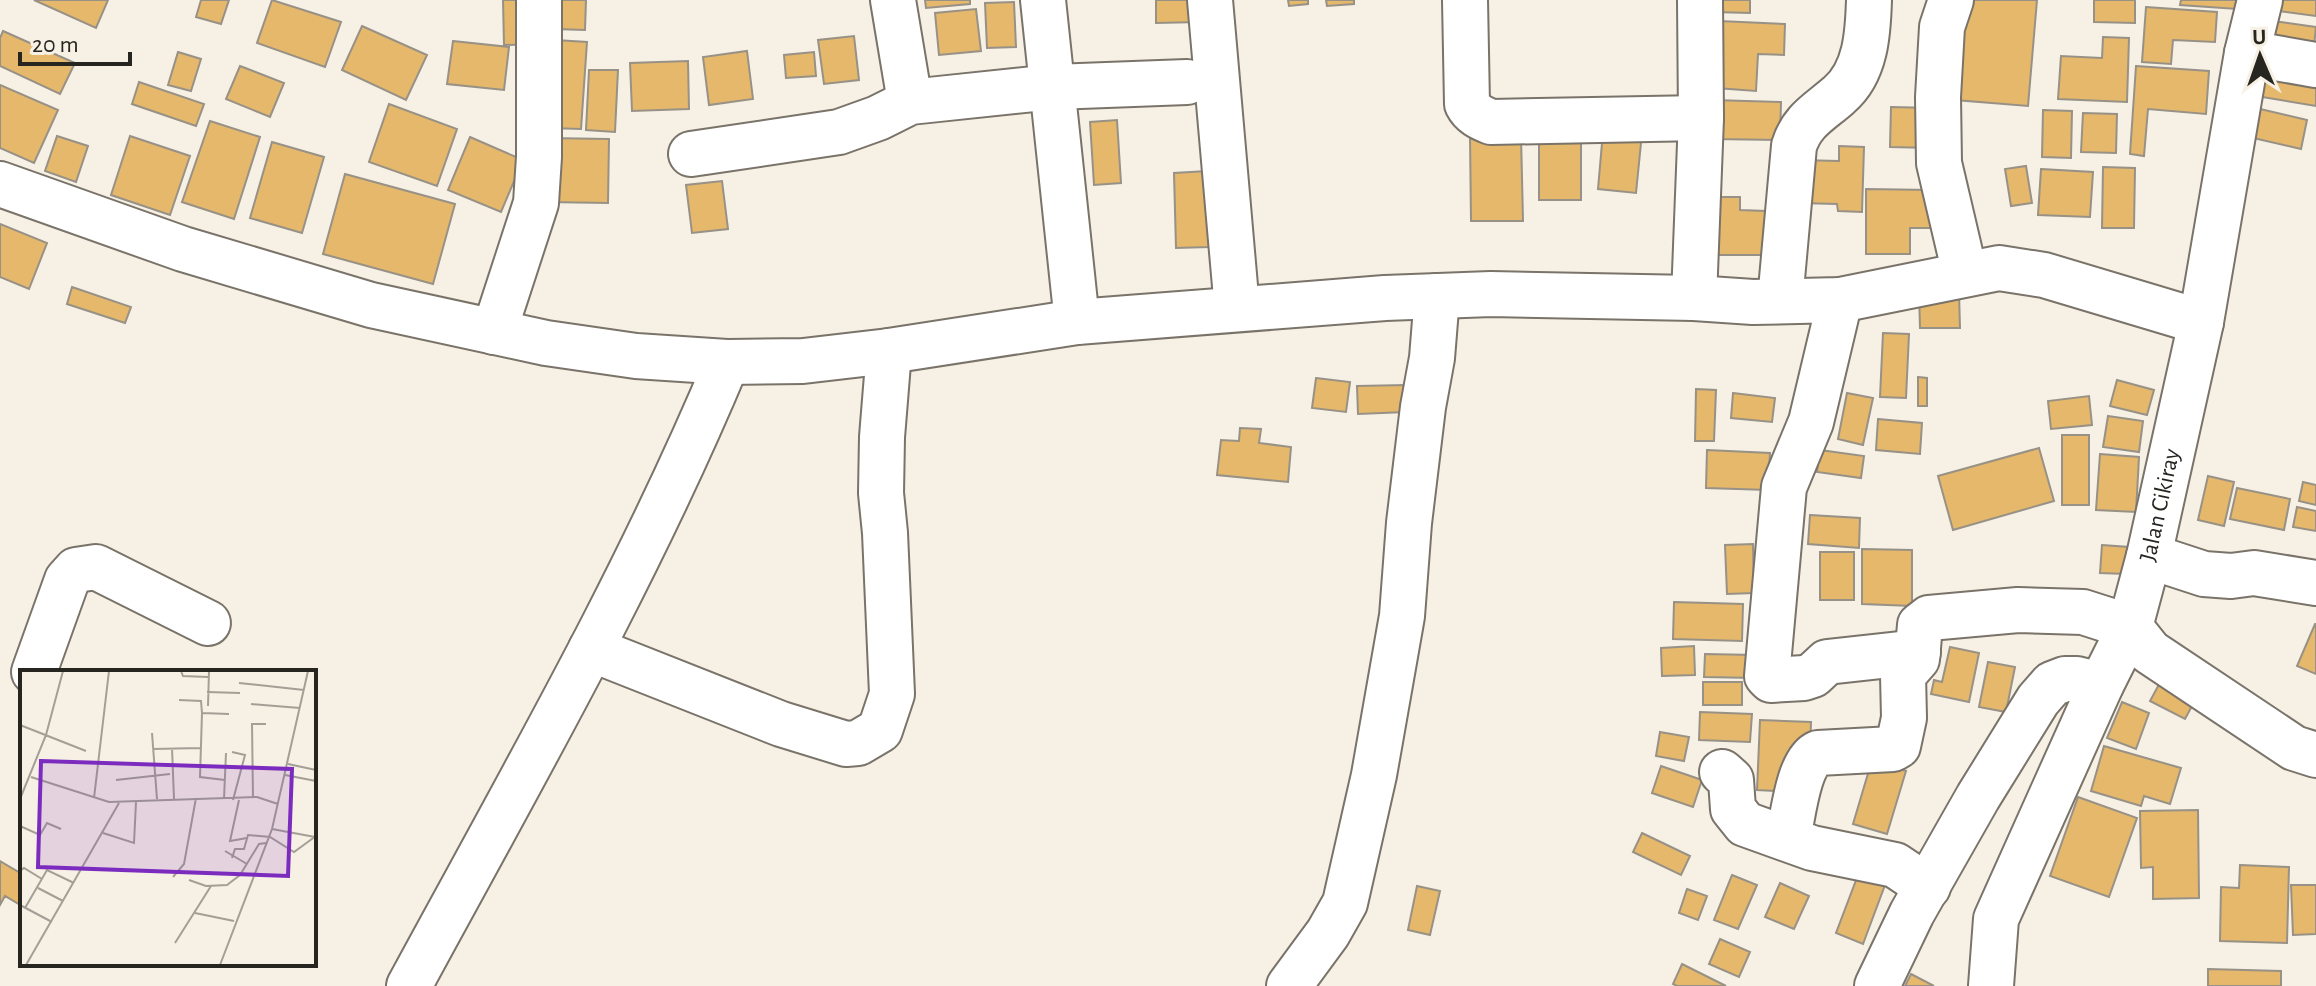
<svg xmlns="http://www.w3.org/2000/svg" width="2316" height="986" viewBox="0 0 2316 986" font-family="'Alegreya Sans',sans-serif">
<rect width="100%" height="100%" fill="#f7f0e4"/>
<path fill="#e5b86c" stroke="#989186" stroke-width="2" d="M34,0H108L96,28Z
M201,0H229L221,24L196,17Z
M272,0L341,22L325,67L257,43Z
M503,0H537L538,44L504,45Z
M555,0H586L585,30L554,29Z
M925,0H970V4L926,8Z
M1156,0H1200V22L1156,23Z
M1288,0H1308V4L1289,6Z
M1326,0H1354V4L1327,6Z
M1714,0H1750V13L1713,12Z
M1964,0H2037L2028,106L1955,100Z
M2094,0H2135V23L2094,22Z
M2181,0H2237V9L2180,5Z
M2280,0H2316V16L2278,11Z
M1014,2L1016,47L987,48L985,3Z
M2146,7L2217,12L2215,42L2173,40L2171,64L2142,62Z
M976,9L981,51L939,55L935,13Z
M1719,21L1785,24L1784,55L1758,54L1756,91L1716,88Z
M2273,21L2316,27L2313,56L2269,50Z
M362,26L427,55L406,100L342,70Z
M3,31L75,63L60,94L0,66V38Z
M854,36L859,80L824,84L818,40Z
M2103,37L2129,38L2127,102L2058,99L2061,56L2102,58Z
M555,40L587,42L581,129L549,128Z
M453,41L509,47L504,90L447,84Z
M747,51L753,99L709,105L703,57Z
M178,52L201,59L191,91L168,85Z
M814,52L816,76L786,78L784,55Z
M688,61L689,109L632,111L630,63Z
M240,66L284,83L270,117L226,99Z
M2136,66L2209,71L2206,114L2148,109L2144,156L2130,154Z
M2266,69L2316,77V106L2262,97Z
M589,70H618L615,132L586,130Z
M139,82L204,104L196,126L132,104Z
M0,85L58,110L34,163L0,148Z
M1713,100L1781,102L1780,140L1712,139Z
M389,104L457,129L437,186L369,162Z
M1891,107L1933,108L1932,148L1890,147Z
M2256,108L2307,120L2301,149L2249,137Z
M2043,110L2072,111L2071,158L2042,157Z
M2083,113L2117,114L2116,153L2081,152Z
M1117,120L1121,183L1094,185L1090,122Z
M1604,120L1643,123L1636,193L1598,189Z
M210,121L260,137L234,219L182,202Z
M1539,121H1581V200H1539Z
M57,136L88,146L76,182L45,171Z
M130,136L190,156L170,215L111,195Z
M1470,136H1521L1523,221H1471Z
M470,137L523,160L501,212L448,190Z
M547,138L609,139L608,203L546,202Z
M272,142L324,157L302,233L250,218Z
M1839,146L1864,147L1862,212L1838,211L1837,204L1799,203L1800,160L1839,161Z
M2026,166L2032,203L2011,206L2005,169Z
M2103,167L2135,168L2134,228H2102Z
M2041,169L2093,172L2090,217L2038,215Z
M1207,171L1209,247L1176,248L1174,173Z
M345,174L455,204L433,284L323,254Z
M722,181L728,229L692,233L686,185Z
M1866,189L1932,190L1931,228H1910V254H1866Z
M1710,197H1740V210L1766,211L1765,255H1709Z
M0,224L47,243L29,289L0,277Z
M72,287L131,307L125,323L67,304Z
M1919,292H1959L1960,328H1920Z
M1883,333L1909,334L1906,398L1880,397Z
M1918,377L1927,378V406H1918Z
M1316,378L1350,382L1346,412L1312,408Z
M2117,380L2154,390L2147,415L2110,406Z
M1406,385V412L1358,414L1357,386Z
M1696,389L1716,390L1714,441H1695Z
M1733,393L1775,398L1772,422L1731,418Z
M1847,393L1873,398L1863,445L1838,439Z
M2089,396L2092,425L2051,429L2048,401Z
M2108,416L2143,421L2139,452L2103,447Z
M1878,419L1922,423L1920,454L1876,450Z
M1240,428L1261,429L1259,443L1291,447L1288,482L1217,475L1221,440L1239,441Z
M2062,435H2089V505H2062Z
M2039,448L2054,501L1953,530L1938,476Z
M1707,450L1770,453L1768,490L1706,488Z
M1820,450L1864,456L1861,478L1817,472Z
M2100,454L2139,457L2136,512L2096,510Z
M2208,476L2234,482L2224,526L2198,520Z
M2303,482L2316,485V505L2299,501Z
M2237,488L2290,499L2284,530L2230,519Z
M2297,507L2316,511V531L2293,527Z
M1810,515L1860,518L1859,548L1808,544Z
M1753,544L1754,593L1727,594L1725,545Z
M2102,545L2129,547L2127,574L2100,573Z
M1862,549L1912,550V606L1862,604Z
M1820,552H1854V600H1820Z
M1674,602L1743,604L1742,641L1673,639Z
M2315,624H2316V674L2297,666Z
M1694,646L1695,675L1662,676L1661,648Z
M1950,647L1979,653L1969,702L1931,694L1934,680L1942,682Z
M1705,654L1755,655V678L1704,677Z
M1988,662L2015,667L2006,712L1979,707Z
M2164,675L2199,693L2185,719L2150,701Z
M1703,682H1742V705H1703Z
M2122,702L2149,713L2136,749L2107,738Z
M1700,712L1752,714L1750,742L1699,740Z
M1760,720L1811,722L1810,754L1793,792L1757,790Z
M1660,732L1689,737L1684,761L1656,756Z
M2104,746L2181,768L2170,804L2144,796L2141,806L2091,791Z
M1872,760L1906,771L1887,834L1853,824Z
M1661,766L1702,780L1693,807L1652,793Z
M2078,797L2137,818L2109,897L2050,876Z
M2198,810L2199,898L2153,899V867L2141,868L2140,811Z
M1642,833L1690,856L1681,875L1633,852Z
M0,861L22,874V906L5,896L0,905Z
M2240,865L2289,867L2287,943L2220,941L2221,887L2239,888Z
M1732,875L1757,885L1738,929L1714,920Z
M1858,875L1885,885L1863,944L1836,933Z
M1780,883L1809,896L1794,929L1765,917Z
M2291,885H2316V934L2293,935Z
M1417,886L1440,891L1430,935L1408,930Z
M1687,889L1707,896L1698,920L1679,913Z
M1720,939L1750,952L1739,977L1709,964Z
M1682,964L1726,986H1677L1673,984Z
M2208,969L2281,971V986H2208Z
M1911,974L1934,986H1905Z"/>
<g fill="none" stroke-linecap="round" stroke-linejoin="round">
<defs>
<g id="minor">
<path d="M893,0L910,102"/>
<path d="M1043,0L1077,322"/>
<path d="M1210,0L1237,309"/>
<path d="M1465,0L1467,104C1472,114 1481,118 1491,122L1701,118"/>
<path d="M1951,0L1942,27L1938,97L1939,163L1965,274"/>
<path d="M2247,53L2316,65"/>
<path d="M691,154L839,132L878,118L910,102L1053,87L1187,82"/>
<path d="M0,184L183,249L371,305L546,343L636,356L727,362L803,361L889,351L1077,322L1385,298L1491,294L1694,298L1753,302L1840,300L1999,268L2044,275L2201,322"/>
<path d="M1694,298L1701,118L1700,0"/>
<path d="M1840,300L1811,422L1784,487L1767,676L1771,680L1804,678L1813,675L1827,662L1918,652"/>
<path d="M1780,301L1794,146C1802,120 1820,112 1839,95C1866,72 1868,33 1869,0"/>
<path d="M494,332L536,203L539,157V0"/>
<path d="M2149,556L2204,574L2231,576L2254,573L2316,583"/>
<path d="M591,649L781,724L846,744L858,743L880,730L892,694L885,533L881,493L882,437L889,351"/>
<path d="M34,672L67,580L76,570L96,567L208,623"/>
<path d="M1722,772L1731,780L1733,809L1745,824L1812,848L1895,865L1928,887"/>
<path d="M1788,838C1793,817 1798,762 1818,753L1893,749L1898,746L1904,718L1903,675L1917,659L1920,625L1929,618L2018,610L2083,612L2130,627L2150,652L2294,748L2316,755"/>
<path d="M409,986C520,781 637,578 727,362"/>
<path d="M1289,986L1328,933L1345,903L1374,775L1402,616L1409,523L1423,407L1432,358L1437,296"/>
<path d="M1877,986L1912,913L1978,797L2038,700L2052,684L2065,679H2077L2101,685"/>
<path id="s1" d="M1991,986L1996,919L2101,685L2130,627L2149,556L2201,322L2247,53L2260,0"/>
</g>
</defs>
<use href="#minor" stroke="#797369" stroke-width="48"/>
<use href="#minor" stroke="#fff" stroke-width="44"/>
</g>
<g text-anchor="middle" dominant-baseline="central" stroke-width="7" stroke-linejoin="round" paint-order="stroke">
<g font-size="24" fill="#272520" stroke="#f7f0e4">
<text stroke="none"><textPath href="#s1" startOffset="514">Jalan Cikiray</textPath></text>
</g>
</g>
<g transform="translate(20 670)">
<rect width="296" height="296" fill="#f7f0e4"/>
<path fill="none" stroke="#a49f96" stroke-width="2" d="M161,1L163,6L188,7M219,13L284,20M187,22L220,23M159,30L181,31L182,43M231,34L280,38M188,36L189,1M0,55L66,81M132,63L137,129M152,78L154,129M133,79L180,78M212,82L225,85L213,130M268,94L296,100M265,105L296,111M11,107L89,132L237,127L258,134M96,110L150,104M205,110L180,107L182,43L209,44M74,128L89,1M233,128L232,54H246M0,129L26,65L43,1M204,129L206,83M219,130L210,171L227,168M0,156L20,165L27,153L41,159M252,159L295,167M83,163L114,173L116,132M205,181L227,194M212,188L215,179H224L228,165L250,167L274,182L296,166M0,201L4,198L22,209M153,207L164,194L176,128M169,210L186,216L207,215L220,205L239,174L246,173M18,218L43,231M0,235L32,252M5,238L27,200L54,213M175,243L214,251M155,273L191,216M6,295L99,133M200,295L252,159L288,1"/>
<path fill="#7b2cbf" fill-opacity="0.15" stroke="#7b2cbf" stroke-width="4" d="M21,91L272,99L268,206L18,197Z"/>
<rect width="296" height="296" fill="none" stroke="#272520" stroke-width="4"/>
</g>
<g transform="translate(2260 56) rotate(358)" stroke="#f7f0e4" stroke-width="6" paint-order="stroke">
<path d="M0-6L14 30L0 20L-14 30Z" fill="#272520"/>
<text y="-12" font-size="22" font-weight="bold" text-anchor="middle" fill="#272520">U</text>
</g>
<path d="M20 52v12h110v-12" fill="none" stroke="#272520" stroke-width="4"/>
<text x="32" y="52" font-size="24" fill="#272520" stroke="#f7f0e4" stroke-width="6" paint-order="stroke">20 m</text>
</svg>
